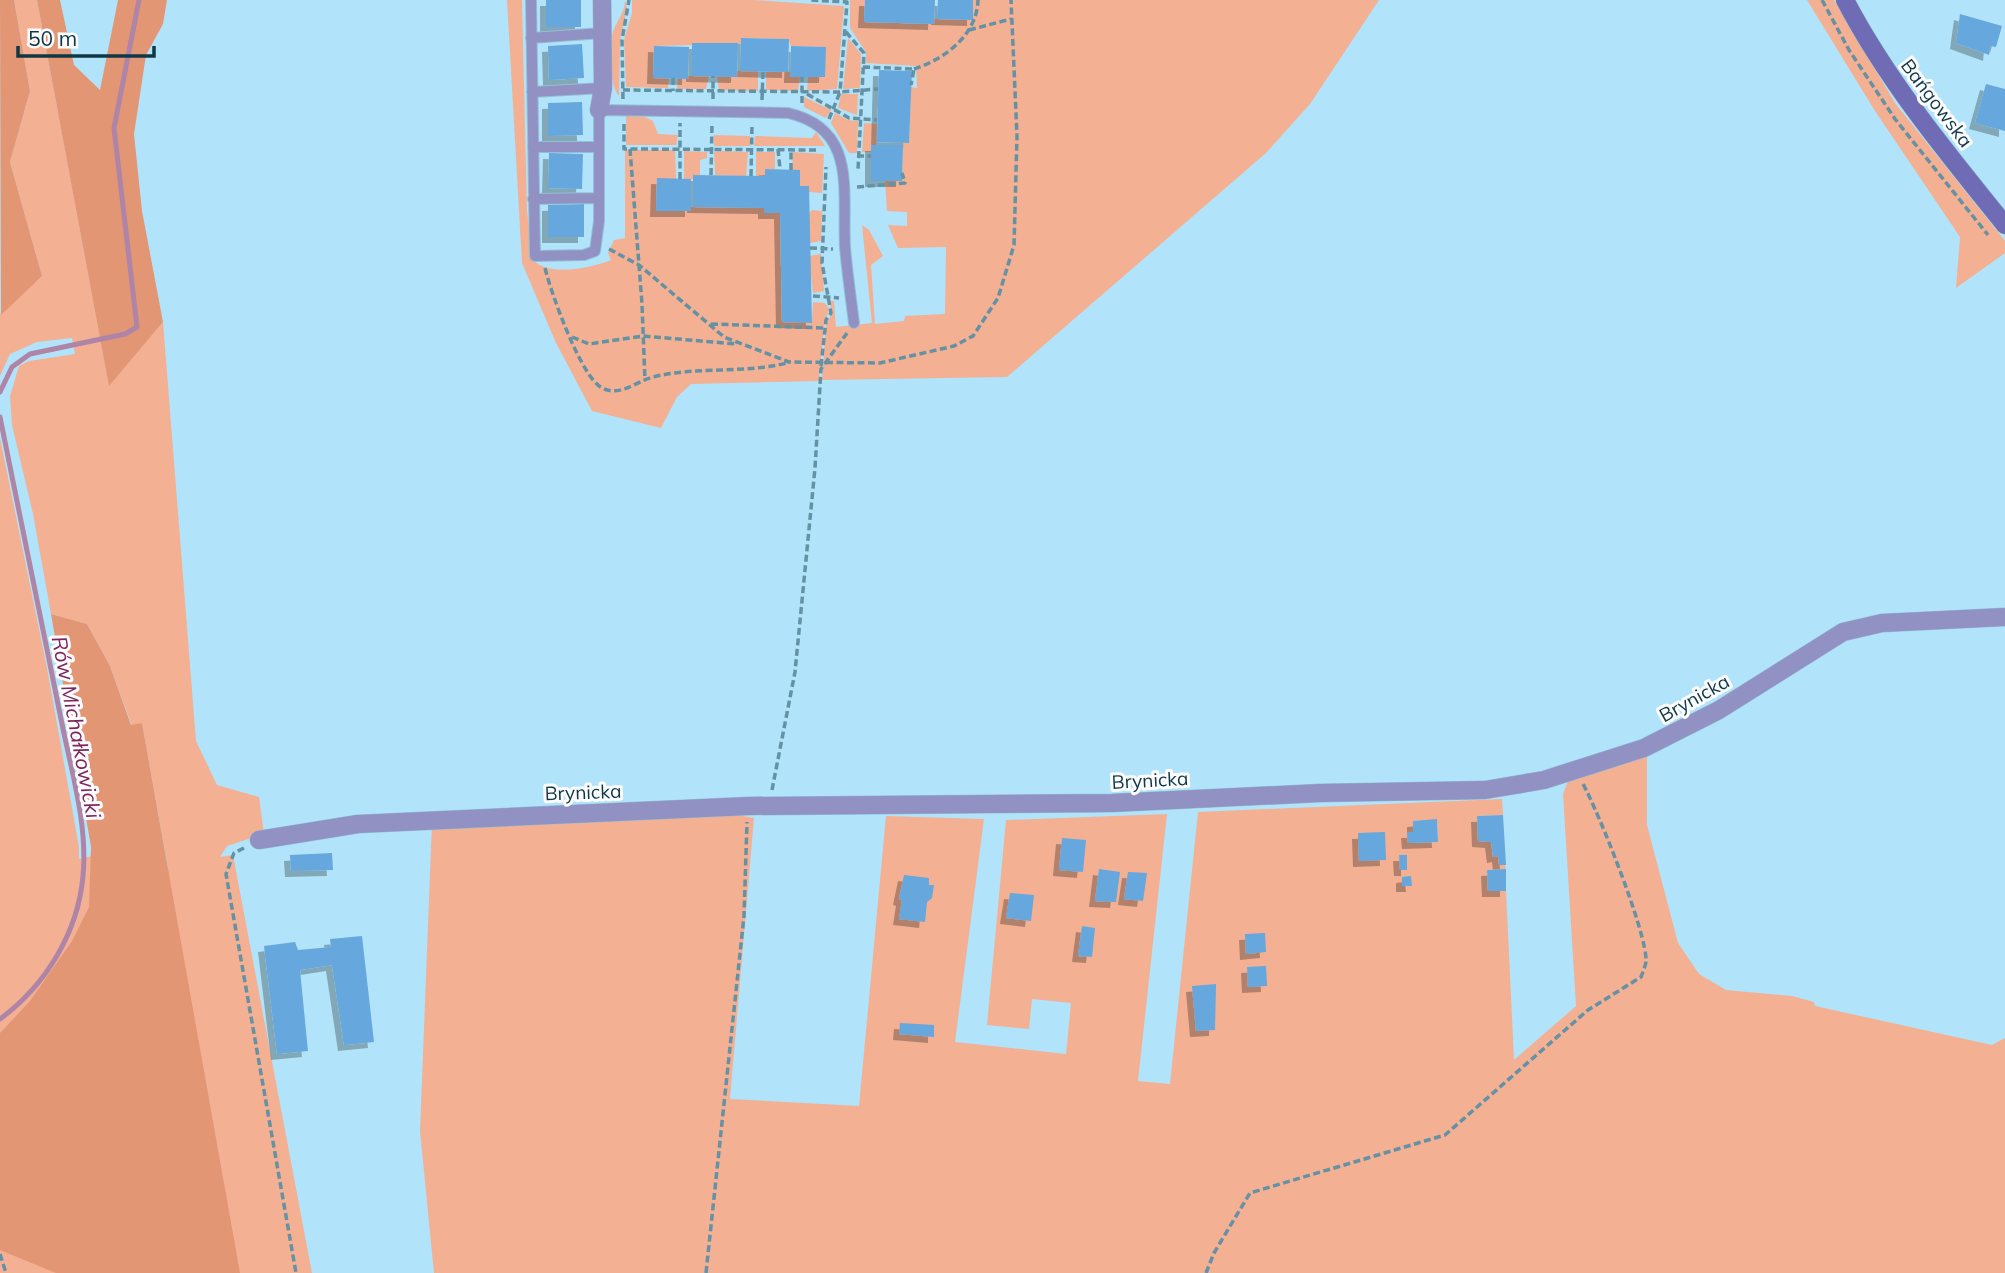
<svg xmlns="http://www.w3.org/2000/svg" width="2005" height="1273" viewBox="0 0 2005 1273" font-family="Mulish,sans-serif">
<defs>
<filter id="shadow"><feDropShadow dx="-6" dy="6" stdDeviation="0" flood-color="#0004"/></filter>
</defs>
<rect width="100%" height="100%" fill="#b1e4fa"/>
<path fill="#f3b093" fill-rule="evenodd" d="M14,0H37L109,385L163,322L196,741L217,785L259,797L264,834L227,846L220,857L233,855L312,1273H0V438L47,668L79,847V859L120,850L168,868L142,723L132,726L110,666L87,624L51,614L33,514L12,425L10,396L19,366L29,361L75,354L72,338L37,342L10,354L0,376V314L42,276L10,162L30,91Z
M507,0H522L527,211L533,260C549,277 592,268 611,260L608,253L614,240L625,238V150H675L676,179H657L656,211H690L691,207L764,208V213H780L782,322H812L813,302L825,303L829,309L824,327L819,381L691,384L677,397L661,428L592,411L556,343L522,263Z
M625,0L627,8L620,40L619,96C609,85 609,51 612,36C614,23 625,15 625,0Z
M632,0H754L844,6L837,89L807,91L808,77H825V47L791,46L788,39L741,38V44L654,46L653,77L669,78L668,88L626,87L624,40L632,13Z
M850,0H865L864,22L933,24L934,19L972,20L973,0H1379L1310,104L1266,153L1007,377L822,380L826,325L831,315L830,301H834L836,327L872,323L862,225L869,230L883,256L871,265L875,324L904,321L905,316L945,314L946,247L898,248L888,225L907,226V212L887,211L885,181H902L903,143H909L911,87L917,88L916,66L866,63V52L850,28Z
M1807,0H1834L1895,103L2005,241V253L1956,288L1960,237L1875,111Z
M848,38L861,54L860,88L843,89Z
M737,71H758V91L719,90L717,76Z
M766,72H790V76L800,77L798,91L766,90Z
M688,76H709L706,89H677L678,78L688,79Z
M841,94H858L857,115L838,108Z
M804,97L831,110L826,118L804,107Z
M835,113L848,120L858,121L857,153H849L831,123Z
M626,116L645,117L653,121L658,134L678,135L676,145H626Z
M864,123L877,124L876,145L871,152H862Z
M816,132L825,146H754L755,136L812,138Z
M714,135L750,136V146H714Z
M684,151L707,152V158L700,160V175H693V179H684Z
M723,151L748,152L746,176L715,175L714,152Z
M756,152H775V169H765V176H756Z
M793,152L824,154L822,193L809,192L800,186V170H792Z
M812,210L822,211L821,241L810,243L808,215Z
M821,254L824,291L813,293L809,256Z
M1647,755V825L1678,943L1699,974L1726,990L1792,996L1814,1002L1815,1006L1992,1045L2005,1038V1273H434L420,1131L432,822L732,814L754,818L730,1099L859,1106L886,816L984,819L955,1042L1066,1054L1071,1003L1032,999L1029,1029L987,1025L1006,820L1167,814L1138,1081L1170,1084L1198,812L1502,799L1503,815L1477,816L1478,841L1491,842L1493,856H1498L1499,865H1505L1506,869L1487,870L1488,890L1506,891L1514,1060L1576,1006L1563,794L1568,781ZM1437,820L1438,842L1409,843L1408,832H1413V821Z"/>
<path fill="#e39674" d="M0,0H14L30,91L10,162L42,276L1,315Z
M37,0H60L74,65L100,90L118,0H167L163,24L146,55L134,134L142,211L163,322L109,386Z
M51,614L87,624L110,666L131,725L142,723L240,1273H56L0,1250V1033L30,1001L72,941L89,907L91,847Z"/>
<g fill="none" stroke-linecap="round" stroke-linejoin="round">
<path stroke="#ae84a7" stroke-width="5" d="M0,392L12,367L30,354L125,334L137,327L114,128L139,0
M0,417C21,518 41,619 61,719C71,770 88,825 83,876C78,933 45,986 0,1019"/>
</g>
<path fill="#66a7de" filter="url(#shadow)" d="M546,0H581V27H546Z
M865,0H935L934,24L864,22Z
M938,0H973V20L937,19Z
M1960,14L2002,26L1996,47L1990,46L1989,55L1956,43Z
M741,38L789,39L788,72L740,71Z
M692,43H738L737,77L692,76Z
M582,44L584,78L549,80L548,46Z
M654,46L689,47L688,79L653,78Z
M791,46L826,47L825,77H790Z
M879,70L912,71L909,143L877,142Z
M1986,84L2005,89V131L1975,123Z
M582,102L583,135L548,136V103Z
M871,145H903L902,181H871Z
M549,153L583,154L582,189L548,188Z
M765,169L800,170V186H809L812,323L782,322L780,213H764V208L693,207V175L765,176Z
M657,178L691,179V211H656Z
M584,204V237H548V205Z
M1503,815L1506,865H1499L1498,856L1493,857L1491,842L1478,841L1477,816Z
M1437,819L1438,842L1408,843L1407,832H1413V821Z
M1385,832L1386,860L1359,861L1358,833Z
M1062,838L1086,840L1083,872L1059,870Z
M332,853L333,870L291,871L290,855Z
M1399,855H1407V870H1400Z
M1099,869L1120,872L1116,902L1095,901Z
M1506,869V891H1488L1487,870Z
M1128,872L1147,873L1143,901L1124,899Z
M904,875L929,878V885H934L932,898L927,902L925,922L899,919L902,900L899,899Z
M1411,876L1412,886H1402V877Z
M1010,893L1034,895L1031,921L1006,918Z
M1082,926L1095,928L1092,957L1078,956Z
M1265,933L1266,952L1246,954L1245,934Z
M362,936L374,1042L344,1045L332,965L300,970L308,1051L277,1054L264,946L295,942L298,950L331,947L330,939Z
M1266,966L1267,986L1248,987L1247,967Z
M1216,984L1215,1030L1196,1031L1192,986Z
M900,1023L934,1025V1037L899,1034Z"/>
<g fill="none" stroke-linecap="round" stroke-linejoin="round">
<defs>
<path id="lane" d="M531,0L535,256L584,255L595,251L599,221V110L788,113C858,129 842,191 845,247C847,272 851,298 854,323
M531,38L602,33
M532,92L603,88
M533,147H599
M533,199L599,198"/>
<path id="street" d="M599,110L603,88L602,0
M259,840L358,824L748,806L1112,803L1320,793L1485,790L1544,780L1644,748L1719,710L1843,632L1882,623L2005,617"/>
<path id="secondary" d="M1845,0C1888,82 1947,153 2005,225"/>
</defs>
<use href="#lane" stroke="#91c1d6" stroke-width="12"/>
<use href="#street" stroke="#91c1d6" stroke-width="19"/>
<use href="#secondary" stroke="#91c1d6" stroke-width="19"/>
<path stroke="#6492a4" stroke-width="3.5" stroke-dasharray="7 3.5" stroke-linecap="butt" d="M1822,0L1849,50L1895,119L1988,235
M969,30L1011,19
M846,32L864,53L858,170
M863,67L914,69L911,85
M914,69C945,59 977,35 978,0
M673,78V91
M623,90L840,92L847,2L810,0
M807,94L849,118L877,120
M623,99L622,40L629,0
M713,99V76
M762,100L763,72
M802,103V77
M829,119L840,92L878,89
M624,124V149L819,150
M630,149L642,304L645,381
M778,149L780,169
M857,156H871
M791,170V149
M711,175L712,124
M751,176L752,125
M680,179V123
M857,187L905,183L902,173
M810,248L833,249
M609,249L639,265L724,337L789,362L880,363L954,346L973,336L998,298L1014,245L1017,136L1011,0
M545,268C551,293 581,377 602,388C620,397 635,382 653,377C697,366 743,374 787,363
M813,296L839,298
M711,324L824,328
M572,337L589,344L643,336L736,344
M821,366L826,320L831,313L822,263L826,167
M772,790L795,672L815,468L821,369L847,333
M244,848L234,853L226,874L296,1273
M0,1254L6,1273
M706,1273L744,916L747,822
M1206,1273L1214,1253L1250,1193L1445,1135L1588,1010L1641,977C1643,972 1645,967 1646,962C1648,935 1598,811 1583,784"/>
<use href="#lane" stroke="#9291c3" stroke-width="10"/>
<use href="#street" stroke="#9291c3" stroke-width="18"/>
<use href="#secondary" stroke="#706bb5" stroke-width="18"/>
</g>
<g text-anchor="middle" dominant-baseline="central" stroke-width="6" stroke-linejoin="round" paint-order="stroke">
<g font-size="19" fill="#0f3746" stroke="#fcfcfc">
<text transform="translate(1937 103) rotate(53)">Bańgowska</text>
<text transform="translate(1694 698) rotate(-29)">Brynicka</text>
<text transform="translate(1150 780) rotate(-3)">Brynicka</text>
<text transform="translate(583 792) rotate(-2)">Brynicka</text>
</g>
<g font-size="21" font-style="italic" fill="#7d265e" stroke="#fcfcfc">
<text transform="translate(77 727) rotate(79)">Rów Michałkowicki</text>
</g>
</g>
<path d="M18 46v10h136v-10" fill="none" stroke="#0f3746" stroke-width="3.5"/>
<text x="28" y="46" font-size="21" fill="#0f3746" stroke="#fcfcfc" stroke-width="5" paint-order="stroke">50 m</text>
</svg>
